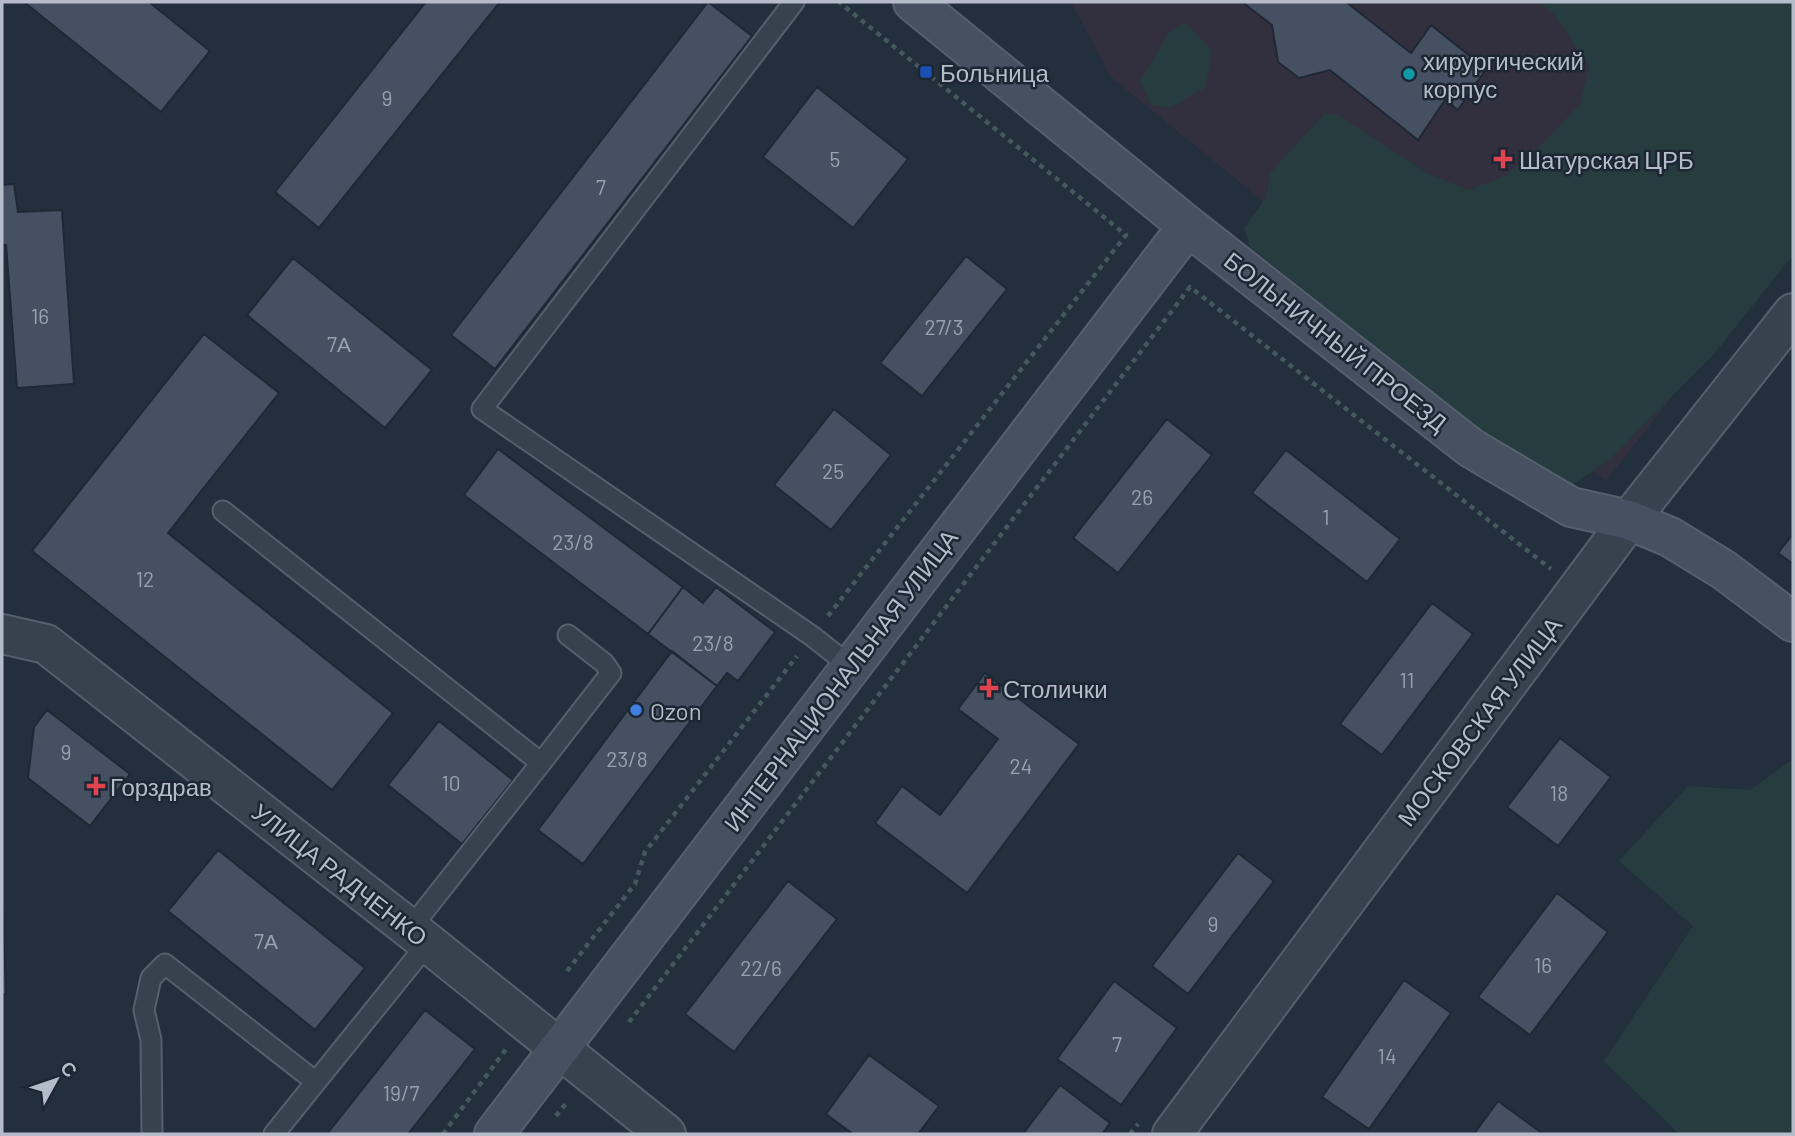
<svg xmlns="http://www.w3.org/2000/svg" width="1795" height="1136" viewBox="0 0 1795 1136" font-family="Barlow,sans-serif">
<rect width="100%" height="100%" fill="#242f3e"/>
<path fill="#32303f" d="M1071,2H1793V242L1606,481L1111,77Z"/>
<path fill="#263c3f" d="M1539,2H1793V255L1714,354L1608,461L1572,485L1489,438L1250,247L1244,228L1266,198L1270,173L1325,113L1340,116L1427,173L1468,190L1505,176L1545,141L1580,104L1589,66L1555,15Z
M1186,23L1212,51L1205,88L1169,108L1151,105L1140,81L1169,33Z
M1793,759V1134H1679L1604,1061L1693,926L1619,861L1688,786L1750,790Z"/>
<path fill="#455162" stroke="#1f2835" stroke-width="2" d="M24,2H149L210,51L161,112Z
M426,2H500L319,228L275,192Z
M708,2L752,36L495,369L451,335Z
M1242,2H1346L1411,53L1431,25L1486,69L1458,110L1445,100L1418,140L1330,70L1299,78L1278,62L1272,25Z
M817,87L908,159L853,228L763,157Z
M14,184L18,212L62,210L74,384L17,388L6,245H2V185Z
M966,256L1007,289L922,396L880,363Z
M293,258L432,370L385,428L247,315Z
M204,334L279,393L168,533L393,713L332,790L32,551Z
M834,409L891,455L831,530L774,485Z
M1167,419L1212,455L1118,573L1073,538Z
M498,449L683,587L648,634L464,495Z
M1286,450L1400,539L1367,582L1252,493Z
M1793,534V564L1778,553Z
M683,587L703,603L716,587L775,632L738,681L727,673L717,686L648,634Z
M1432,603L1473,634L1382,755L1340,724Z
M672,651L717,686L583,864L538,830Z
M985,673L1079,744L967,893L875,823L902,786L940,815L998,739L958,709Z
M47,710L130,774L90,826L28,778L34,727Z
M439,721L513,780L462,844L388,785Z
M1560,738L1611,777L1558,846L1507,807Z
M218,850L365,968L315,1030L168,911Z
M1238,853L1274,881L1188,994L1152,966Z
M788,881L837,919L734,1052L685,1014Z
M1557,893L1608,932L1530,1035L1478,997Z
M3,903L6,994L2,995V903Z
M1404,980L1451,1013L1369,1129L1322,1097Z
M1114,981L1177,1028L1121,1105L1057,1059Z
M425,1010L475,1049L408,1134H327Z
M869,1055L939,1106L918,1134H853L826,1114Z
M1060,1085L1110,1123L1102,1134H1023Z
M1498,1101L1543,1134H1474Z"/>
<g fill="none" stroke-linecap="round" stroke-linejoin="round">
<defs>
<path id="lane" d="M794,2L482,409L812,636L850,666
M223,511L541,763L410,929
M541,763L611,673L604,663L568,635
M152,1134L151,1040L144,1010L151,978L165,964L316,1082
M274,1134L428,943"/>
<path id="street" d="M2,634L46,644L428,943L666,1134
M1172,1134L1629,520L1793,313"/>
<path id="secondary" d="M913,2L1188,226L1471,448L1571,507L1629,520L1670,537L1724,570L1793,622
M494,1134L1188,226"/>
</defs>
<use href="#lane" stroke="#565f6c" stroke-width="23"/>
<use href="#street" stroke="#565f6c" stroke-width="42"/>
<use href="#secondary" stroke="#565f6c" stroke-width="42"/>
<path stroke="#44595c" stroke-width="4.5" stroke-dasharray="5 5" stroke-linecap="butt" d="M828,616L1126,235L839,2
M567,971L635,884L645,852L797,656
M629,1022L1190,287L1551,569
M556,1116L568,1101
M443,1134L507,1048
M1130,1134L1138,1124"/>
<use href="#lane" stroke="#38414e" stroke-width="19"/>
<use href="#street" stroke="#38414e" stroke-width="38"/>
<use href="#secondary" stroke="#465061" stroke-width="38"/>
</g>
<rect fill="#1a4fb4" stroke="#1d2633" stroke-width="2.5" x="919" y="65" width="14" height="14" rx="3.5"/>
<circle fill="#0f9aa8" stroke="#1d2633" stroke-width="2.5" cx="1409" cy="74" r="7"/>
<g fill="#e0444e" stroke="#1d2633" stroke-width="2.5">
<path d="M1499.5 148.5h7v7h7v7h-7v7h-7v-7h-7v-7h7z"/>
<path d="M985.5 677.5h7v7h7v7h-7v7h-7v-7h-7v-7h7z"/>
<path d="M92.5 775.5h7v7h7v7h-7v7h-7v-7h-7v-7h7z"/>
</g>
<circle fill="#3f7fe0" stroke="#1d2633" stroke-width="2.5" cx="636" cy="710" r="7"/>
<g text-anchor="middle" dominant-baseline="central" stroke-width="5" stroke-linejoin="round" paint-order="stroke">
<g font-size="21" fill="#98a1af">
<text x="387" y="97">9</text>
<text x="835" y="158">5</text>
<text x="601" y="186">7</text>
<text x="40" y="315">16</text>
<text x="944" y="326">27/3</text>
<text x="339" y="343">7А</text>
<text x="833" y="470">25</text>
<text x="1142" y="496">26</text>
<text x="1326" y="516">1</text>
<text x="573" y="541">23/8</text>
<text x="145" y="578">12</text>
<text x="713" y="642">23/8</text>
<text x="1407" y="679">11</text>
<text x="66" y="751">9</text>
<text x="627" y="758">23/8</text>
<text x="1021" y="765">24</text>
<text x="451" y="782">10</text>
<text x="1559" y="792">18</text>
<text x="1213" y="923">9</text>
<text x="266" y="940">7А</text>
<text x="1543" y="964">16</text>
<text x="761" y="967">22/6</text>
<text x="1117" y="1043">7</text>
<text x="1387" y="1055">14</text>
<text x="401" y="1092">19/7</text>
</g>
<g font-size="24" fill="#b4bcc9" stroke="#1d2633" text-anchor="start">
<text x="1423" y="60">хирургический<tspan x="1423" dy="28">корпус</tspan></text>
<text x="940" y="72">Больница</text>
<text x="1519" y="159">Шатурская ЦРБ</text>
<text x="1003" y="688">Столички</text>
<text x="650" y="710">Ozon</text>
<text x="110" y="786">Горздрав</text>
</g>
<g font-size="24" fill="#b4bcc9" stroke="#1d2633">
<text transform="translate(1336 341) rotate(38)">БОЛЬНИЧНЫЙ ПРОЕЗД</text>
<text transform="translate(840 680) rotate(-53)">ИНТЕРНАЦИОНАЛЬНАЯ УЛИЦА</text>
<text transform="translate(1479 721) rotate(-53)">МОСКОВСКАЯ УЛИЦА</text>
<text transform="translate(340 874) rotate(38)">УЛИЦА РАДЧЕНКО</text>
</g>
</g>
<rect width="1795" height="1136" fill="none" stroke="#b4bcc9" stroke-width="7"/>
<g transform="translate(56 1080) rotate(50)" stroke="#1d2633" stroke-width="5" paint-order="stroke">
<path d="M0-5L12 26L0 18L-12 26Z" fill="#b4bcc9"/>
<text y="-10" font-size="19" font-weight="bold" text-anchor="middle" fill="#b4bcc9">С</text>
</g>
</svg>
